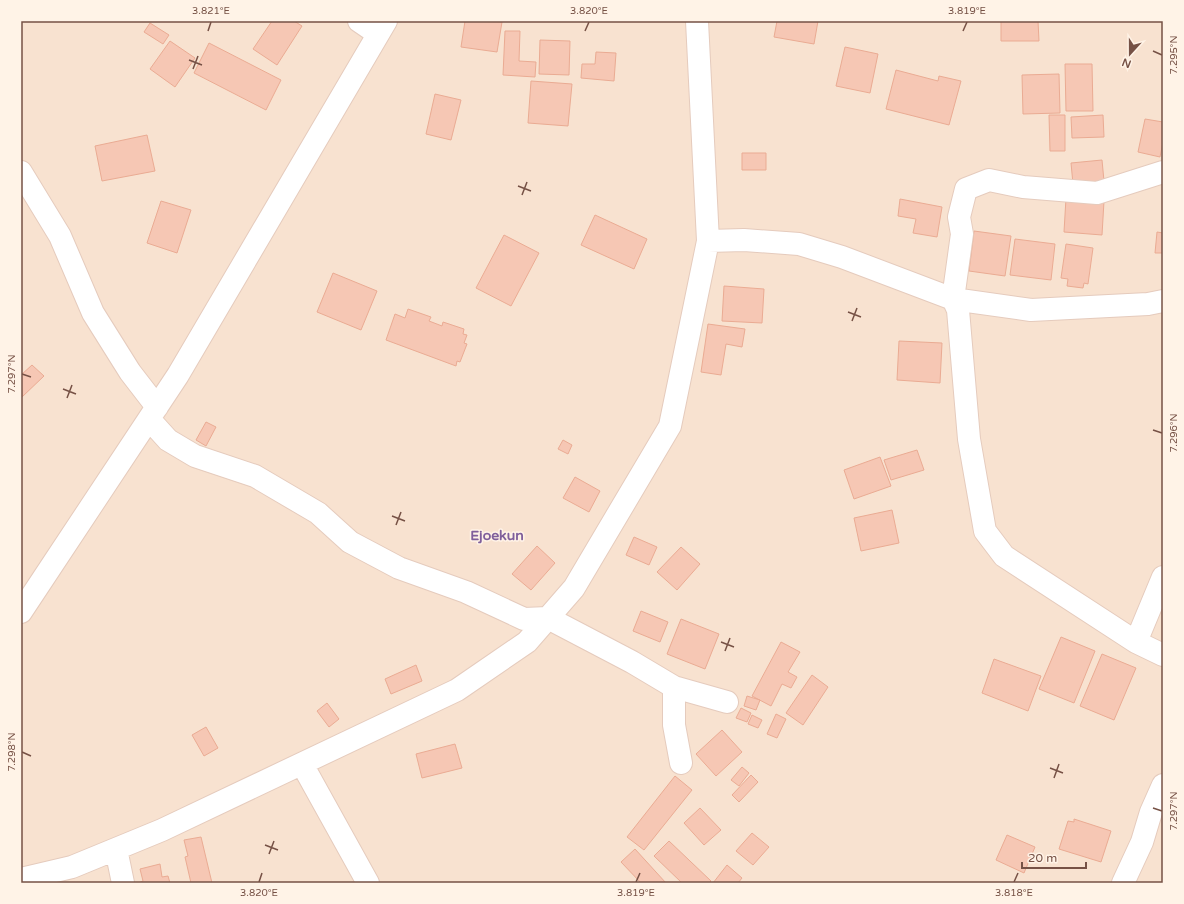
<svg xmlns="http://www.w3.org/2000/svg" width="1184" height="904" viewBox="0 0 1184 904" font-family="'Varela Round',sans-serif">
<rect width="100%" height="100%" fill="#feefdf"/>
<path fill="#f8e2d0" d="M21,21H1163V883H21Z"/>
<path fill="#f6c7b4" stroke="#eaab93" d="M272,21H294L302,26L277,65L253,49Z
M465,21L502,22L497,52L461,47Z
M777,21H818L814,44L774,37Z
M1001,21H1038L1039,41H1001Z
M150,23L169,35L163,44L144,32Z
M505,31H520L519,61L536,62L535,77L503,75Z
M540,40L570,41L569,75L539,74Z
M170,41L195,58L175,87L150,69Z
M209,43L281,80L266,110L194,73Z
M845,47L878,54L870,93L836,86Z
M596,52L616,53L614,81L581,78L582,64H595Z
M1065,64H1092L1093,111H1066Z
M896,70L938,81L939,76L961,81L949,125L886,109Z
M1059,74L1060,113L1023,114L1022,75Z
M531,81L572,84L568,126L528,123Z
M435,94L461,100L451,140L426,134Z
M1049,115H1065V151H1050Z
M1103,115L1104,137L1072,138L1071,117Z
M1145,119L1163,122V142L1160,157L1138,152Z
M147,135L155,171L102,181L95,146Z
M742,153H766V170H742Z
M1102,160L1104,181L1073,184L1071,163Z
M1066,198L1104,201L1102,235L1064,232Z
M900,199L942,207L937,237L913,233L916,219L898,216Z
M161,201L191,210L177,253L147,243Z
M595,215L647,239L634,269L581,245Z
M974,231L1011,236L1005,276L969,271Z
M1157,232L1163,233V253H1155Z
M504,235L539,253L511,306L476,288Z
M1015,239L1055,244L1051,280L1010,275Z
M1066,244L1093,248L1088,284L1084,283L1083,288L1067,286L1068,279L1061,278Z
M333,273L377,291L361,330L317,312Z
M724,286L764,289L762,323L722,321Z
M408,309L431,317L429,321L442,326L443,322L464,329L463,334L467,335L464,343L467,344L460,362L457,361L456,366L386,340L395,314L405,318Z
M708,324L745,329L742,347L726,344L721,375L701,372Z
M899,341L942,343L940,383L897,380Z
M32,365L44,376L22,397L21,375Z
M206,422L216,427L206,446L196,440Z
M563,440L572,445L568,454L558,449Z
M917,450L924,470L891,480L884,460Z
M880,457L891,486L854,499L844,470Z
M575,477L600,491L589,512L563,498Z
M892,510L899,543L861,551L854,518Z
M634,537L657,547L649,565L626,555Z
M537,546L555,563L531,590L512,574Z
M681,547L700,564L677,590L657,572Z
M641,611L668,622L660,642L633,631Z
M681,619L719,634L705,669L667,654Z
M1061,637L1095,651L1074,703L1039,689Z
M781,642L800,652L788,672L797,677L791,688L782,684L771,706L752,696Z
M1102,654L1136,668L1114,720L1080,706Z
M994,659L1041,676L1028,711L982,693Z
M416,665L422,681L391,694L385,679Z
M812,675L828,687L803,725L786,713Z
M747,696L760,700L756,710L744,706Z
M327,703L339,719L329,727L317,711Z
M741,708L751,713L747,722L736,718Z
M776,714L786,719L777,738L767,734Z
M752,715L762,720L758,728L748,724Z
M206,727L218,748L204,756L192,735Z
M722,730L742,752L716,776L696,754Z
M455,744L462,768L422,778L416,754Z
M742,767L749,773L739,786L731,780Z
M751,775L758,782L739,802L732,795Z
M675,776L692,790L644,850L627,837Z
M700,808L721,830L704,845L684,823Z
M1074,819L1111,831L1101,862L1059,849L1068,821L1074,822Z
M752,833L769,847L753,865L736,851Z
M1007,835L1035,847L1024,873L996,860Z
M201,837L212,883H191L185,857L188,856L184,840Z
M669,841L711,881L709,883H682L654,856Z
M635,849L666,883H641L621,862Z
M160,864L162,877L168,876L170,883H138L143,881L140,869Z
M727,865L742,878L738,883H713Z"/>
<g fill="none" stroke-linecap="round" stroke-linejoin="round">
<defs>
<path id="street" d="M359,21L378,34
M21,172L60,236L93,313L130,372L157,407
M1163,172L1097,193L1023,187L989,180L966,189L959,217L962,234L953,299L1031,310L1148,304L1163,301
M708,241L744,240L799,244L842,257L953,299L958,310L969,439L985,531L1004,556L1136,642L1163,655
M149,419L168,440L195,456L255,476L318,513L350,542L399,568L466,592L524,619L548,618L632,662L674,687L727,702
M21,612L178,375L386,21
M1136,642L1163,577
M674,687V725L681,763
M302,764L368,883
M116,849L123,883
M21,879L72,867L162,830L457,690L527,642L574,588L670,426L708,241L697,21
M1123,883L1142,842L1151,812L1163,785"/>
</defs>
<use href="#street" stroke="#e5cbbd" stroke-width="24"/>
<use href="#street" stroke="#fff" stroke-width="22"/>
</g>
<path fill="none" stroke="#765145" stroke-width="1.5" d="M208,31L211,22M585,31L589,22M963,31L967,22M1153,51L1162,55M189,60L202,65M193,69L198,56M518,186L531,191M522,195L527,182M848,312L861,317M852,321L857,308M22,374L31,377M63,389L76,394M67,398L72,385M1153,430L1162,433M392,516L405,521M396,525L401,512M721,642L734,647M725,651L730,638M22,752L31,756M1050,768L1063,773M1054,778L1059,764M1153,808L1162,811M265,845L278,850M269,854L274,841M259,882L262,873M636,882L640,873M1014,882L1018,873"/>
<g text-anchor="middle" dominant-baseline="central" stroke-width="3" stroke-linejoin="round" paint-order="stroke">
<g font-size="14" font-weight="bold" fill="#805f9b" stroke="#fff3e7">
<text x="497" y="535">Ejoekun</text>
</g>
</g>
<rect width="1184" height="904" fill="none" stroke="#fff3e7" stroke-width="44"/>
<g transform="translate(1130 54) rotate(201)" stroke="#fff3e7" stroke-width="3" paint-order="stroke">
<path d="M0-3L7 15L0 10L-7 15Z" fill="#765145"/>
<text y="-6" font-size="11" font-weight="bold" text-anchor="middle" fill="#765145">N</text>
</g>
<path d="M1022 862v6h64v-6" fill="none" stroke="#765145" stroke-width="2"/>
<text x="1028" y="862" font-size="12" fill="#765145" stroke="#fff3e7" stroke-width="3" paint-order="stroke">20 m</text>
<rect x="22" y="22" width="1140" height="860" fill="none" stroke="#765145" stroke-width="1.5"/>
<g font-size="10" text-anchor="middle" fill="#765145">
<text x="211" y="14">3.821°E</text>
<text x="589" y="14">3.820°E</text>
<text x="967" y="14">3.819°E</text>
<text transform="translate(1173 55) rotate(-90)" y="4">7.295°N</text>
<text transform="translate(11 374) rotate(-90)" y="4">7.297°N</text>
<text transform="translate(1173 433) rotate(-90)" y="4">7.296°N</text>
<text transform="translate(11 752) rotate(-90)" y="4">7.298°N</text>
<text transform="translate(1173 811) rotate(-90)" y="4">7.297°N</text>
<text x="259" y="896">3.820°E</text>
<text x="636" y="896">3.819°E</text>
<text x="1014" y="896">3.818°E</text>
</g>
</svg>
